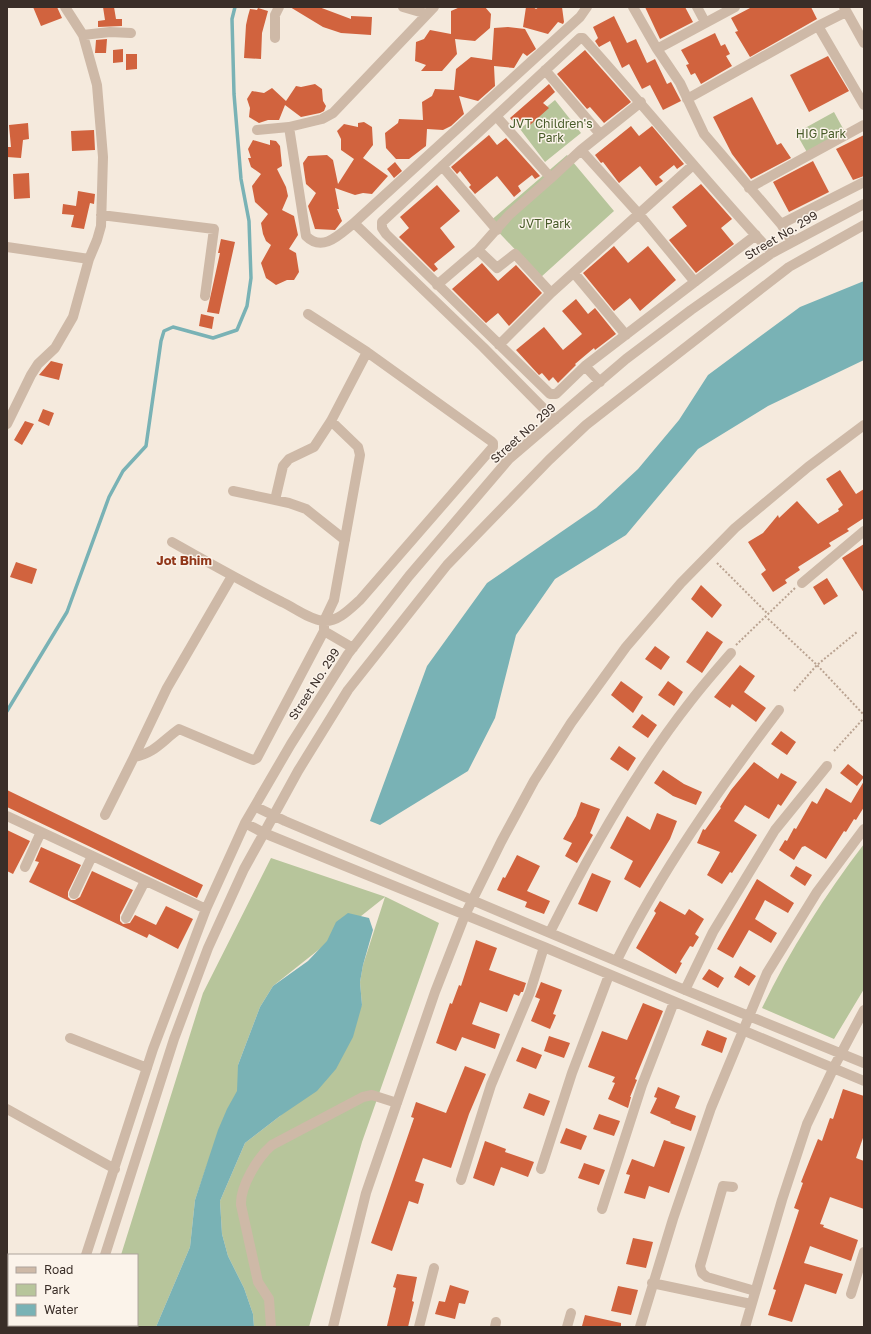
<svg xmlns="http://www.w3.org/2000/svg" width="871" height="1334" viewBox="0 0 871 1334" font-family="'Golos Text',sans-serif">
<rect width="100%" height="100%" fill="#f5eadd"/>
<path fill="#b7c59b" d="M555,100L581,133L545,162L520,129Z
M834,112L846,134L808,154L796,133Z
M567,155L614,211L541,277L489,222Z
M864,844V989L834,1039L762,1008C790,950 825,895 864,844Z
M271,858L386,897L439,923L362,1142L309,1327H254L253,1314L244,1288L228,1256L222,1234L220,1201L245,1143L280,1116L362,1005L360,982L363,965L385,897L273,986L260,1007L238,1065V1091L207,1165L195,1200L190,1247L156,1327H96L97,1325H137V1255H121L203,993Z"/>
<path fill="#79b2b5" d="M864,281V360L768,406L698,449L626,535L555,579L516,635L495,718L468,771L380,825L370,821L427,666L487,583L596,508L638,469L679,420L708,375L800,307Z
M348,913L369,918L373,930L363,965L360,982L362,1005L353,1037L336,1069L317,1091L280,1116L245,1143L220,1201L222,1234L228,1256L244,1288L253,1314L254,1327H156L190,1247L195,1200L218,1130L227,1109L237,1091L238,1065L260,1007L273,986L308,961L327,941L336,922Z"/>
<g fill="none" stroke-linecap="round" stroke-linejoin="round">
<path stroke="#79b2b5" stroke-width="3.5" d="M7,711L67,612L109,497L123,471L146,446L161,341L164,331L173,327L213,338L237,330L247,306L251,278L249,221L241,179L234,94L232,19L235,7"/>
</g>
<path fill="#d1633e" d="M33,7H57L62,18L41,26Z
M103,7H114L116,19H122V26L98,27V21L105,20Z
M290,7H319L351,19V16L372,17L371,35L341,33L323,27Z
M460,7H485L491,14L490,28L475,41L455,39L457,54L442,71H421L426,65L415,61L416,42L424,39L430,30L451,34V11Z
M526,7H533L536,9L539,7H562L564,22L563,24L558,22L548,34L523,27Z
M645,7H685L693,22L660,39Z
M752,7H811L817,19L750,57L735,32L738,31L731,18Z
M258,8L268,11L262,33L261,59L244,58L246,25L248,16L250,9L257,10Z
M614,16L627,43L636,39L647,63L655,59L667,84L671,82L681,101L663,110L650,85L642,89L629,64L622,68L610,41L599,47L595,41L598,38L593,27Z
M508,27L525,29L536,49L527,56L523,53L514,68L494,66L495,86L478,101L459,96L464,114L451,126L443,130L427,129L426,146L409,159H396L386,148L385,133L398,123L399,119L423,120L422,102L432,96L435,89L454,90L456,69L471,57L492,60L494,28Z
M715,33L721,46L725,44L730,54L726,56L732,66L701,84L695,73L691,75L686,65L689,64L681,50Z
M107,39L106,53H95L96,40Z
M123,49V62L113,63V50Z
M585,50L631,102L604,123L590,107L587,109L557,74Z
M126,54H137V69L126,70Z
M828,56L849,91L809,112L790,75Z
M315,84L322,89L323,101L326,106L324,111L320,113L301,117L285,105L279,120H268L259,123L249,117L250,108L247,99L252,91L264,93L272,88L286,101L296,86L301,87Z
M549,84L555,92L543,103L549,108L530,125L526,120L518,127L510,118Z
M752,97L777,145L781,143L791,158L751,179L732,154L713,117Z
M364,122L372,127L373,145L363,158L388,176L372,194L363,193L355,195L335,188L339,209H337L342,221L335,230L315,229L308,206L316,193L306,184L303,163L308,156L327,155L333,160L338,184L354,159L341,150V139L337,131L344,124L358,127V123Z
M28,123L29,139L23,140L21,158L7,157V147H11L9,125Z
M631,126L639,136L652,126L684,164L677,169L674,165L659,177L663,181L656,186L640,166L619,183L603,162L601,163L595,155Z
M94,130L95,150L72,151L71,131Z
M489,135L497,145L506,138L540,176L535,179L532,175L518,186L521,191L514,197L497,176L475,194L469,187L471,185L460,171L457,174L451,167Z
M864,135V176L853,180L836,149Z
M253,140L270,145V140L276,141L280,146L282,166L277,169L286,187L288,196L282,210L294,216L298,235L289,249L296,253L299,272L294,280H287L276,285L266,278L261,263L271,245L266,241L263,234L261,223L268,214L255,202L252,186L261,174L251,167L248,158H251L248,149Z
M813,161L829,192L789,212L773,182Z
M395,162L402,171L394,178L387,169Z
M29,173L30,198L14,199L13,174Z
M701,184L732,219L721,228L734,244L696,273L669,240L687,226L672,207Z
M437,185L460,211L440,228L455,247L434,264L438,269L434,272L399,237L409,228L400,217Z
M78,191L95,194L94,204L90,203L84,229L71,227L74,215L62,214L63,204L76,206Z
M221,239L235,242L219,314L207,312L220,253H218Z
M614,246L628,263L648,246L676,280L640,311L630,298L614,311L583,273Z
M482,263L498,281L516,265L542,293L509,326L498,313L486,323L452,289Z
M576,299L588,314L595,308L616,334L595,350L594,348L575,364L576,365L558,383L553,377L549,381L542,373L539,375L516,350L544,327L563,350L582,334L562,311Z
M201,314L214,317L212,329L199,326Z
M51,361L63,364L59,380L39,375Z
M43,409L54,413L49,426L38,421Z
M25,421L34,424L22,445L14,440Z
M840,470L856,494L864,489V518L847,529L849,531L829,543L831,546L798,567L800,570L785,580L787,583L773,592L761,574L766,570L748,542L763,533L778,515L779,518L797,501L818,524L839,511L838,509L843,505L826,479Z
M864,544V593L842,558Z
M16,562L37,569L32,584L10,577Z
M827,578L838,596L824,605L813,587Z
M701,585L722,605L712,618L691,599Z
M707,631L723,642L702,673L686,662Z
M655,646L670,657L661,670L645,659Z
M740,665L755,676L744,692L766,708L756,722L732,704L730,708L714,697Z
M621,681L643,697L633,713L611,695Z
M668,681L683,692L674,706L658,695Z
M642,714L657,725L648,738L632,727Z
M781,731L796,742L787,755L771,744Z
M619,746L636,758L628,771L610,759Z
M754,762L778,779L781,773L797,782L781,806L778,804L769,819L745,805L734,821L757,835L732,873L730,872L722,884L707,875L720,852L697,843L703,829L705,830L721,808L720,807L731,790Z
M848,764L864,777L857,786L840,773Z
M663,770L684,784L702,792L696,805L673,796L654,783Z
M864,781V807L856,820L854,819L846,832L844,831L826,859L805,846L802,847L794,860L779,850L785,840L787,841L794,828L796,829L812,801L817,804L826,788L851,803Z
M7,790L203,885L197,898L7,807Z
M581,802L600,809L590,833L593,835L577,863L565,856L572,843L563,839L576,816Z
M657,813L677,821L670,839L640,888L624,879L633,861L610,848L627,816L650,830Z
M7,830L30,841L13,874L7,871Z
M41,847L81,865L68,892V897L71,900H75L80,897L92,871L133,890L120,915V921L123,924L130,923L135,915L156,925L166,906L193,919L178,949L149,934L147,938L29,882L39,862L35,861Z
M517,855L540,866L527,891L550,901L544,914L525,907L527,902L497,890L503,877L505,878Z
M796,866L812,875L805,886L790,876Z
M592,873L611,881L597,912L578,904Z
M757,879L794,903L788,913L765,900L755,919L777,933L771,943L749,930L733,958L717,949Z
M660,901L685,915L689,909L704,919L695,934L699,937L693,947L690,946L680,962L682,963L676,974L636,948L656,913L654,911Z
M476,940L497,948L489,970L526,983L523,992H521L519,996L514,994L507,1012L480,1002L472,1024L500,1034L495,1049L462,1037L456,1051L436,1043L450,1003L452,1004L459,985L461,986Z
M740,966L756,976L749,986L734,977Z
M709,969L724,978L718,988L702,979Z
M541,982L562,990L553,1014L556,1015L550,1029L531,1021L540,999L535,997Z
M643,1003L663,1011L635,1079L637,1080L630,1097H631L628,1108L608,1099L615,1083L612,1082L615,1077L588,1067L602,1031L627,1040Z
M707,1030L727,1038L722,1053L701,1045Z
M549,1036L570,1043L564,1058L544,1051Z
M522,1047L542,1055L536,1069L516,1061Z
M465,1066L486,1074L469,1114L451,1168L423,1158L415,1181L424,1184L418,1204L409,1201L392,1251L371,1243L414,1118L411,1117L416,1102L446,1113Z
M658,1087L680,1096L675,1108L696,1116L691,1131L670,1123L671,1122L650,1113L657,1098L654,1097Z
M843,1089L864,1096V1135L856,1158L864,1161V1209L830,1197L820,1224L824,1225L823,1227L858,1240L851,1261L810,1246L804,1263L843,1274L836,1294L805,1284L792,1322L768,1315L776,1290L773,1289L799,1210L794,1208L803,1183L801,1182L818,1139L822,1141L830,1118L833,1119Z
M529,1093L550,1101L544,1116L523,1108Z
M599,1114L620,1121L614,1136L593,1129Z
M566,1128L587,1136L581,1150L560,1143Z
M664,1140L685,1147L669,1193L649,1186L645,1199L624,1193L630,1175L626,1174L632,1159L654,1167Z
M485,1141L506,1149L505,1152L534,1162L528,1177L501,1167L494,1186L473,1178Z
M584,1163L605,1170L599,1185L578,1178Z
M633,1238L653,1242L646,1268L626,1264Z
M397,1274L417,1277L412,1301L414,1302L408,1327L387,1326L396,1288L393,1287Z
M450,1285L469,1291L465,1304L459,1303L455,1319L435,1314L439,1301L445,1302Z
M618,1286L638,1290L631,1315L611,1311Z
M585,1315L621,1323V1327L582,1326Z"/>
<g fill="none" stroke-linecap="round" stroke-linejoin="round">
<path stroke="#baa391" stroke-width="2" stroke-dasharray="2 2" stroke-linecap="butt" d="M717,563L767,613
M765,616L817,665L864,715
M736,645L795,588
M794,691L817,665L857,632
M834,751L864,718"/>
<path stroke="#ceb9a7" stroke-width="10" d="M403,7L427,14
M434,7L333,113L322,119L289,127L306,236C323,253 340,234 354,223L580,17L587,7
M633,7L657,49
M697,7L705,22
M735,7L657,49L680,83L704,134L781,224L864,182
M844,7L864,43
M846,12L818,26L864,105
M83,35L110,32L131,33
M275,38V15L279,7
M545,70L600,134
M687,99L818,26
M496,116L551,178L581,150L638,213L695,282
M257,130L289,127
M581,150L641,102
M442,166L497,230
M749,188L864,125
M101,215L214,229L205,296
M354,223L483,347L555,420
M781,224L792,242
M7,247L89,259
M478,250L509,215L551,178
M574,273L626,335
M437,285L478,250L497,268L515,254L551,293L693,165
M499,345L551,293
M585,366L756,235
M600,382L585,366L556,394H550L386,234L382,228V222L580,38H583C647,109 707,183 772,253
M7,424L31,375L38,364L55,348L73,317L89,259L97,240L101,226L103,157L97,85L83,35L65,7
M233,491L289,503L306,509L345,540
M275,500L283,466L289,459L314,447L331,421L367,352
M172,542C209,563 245,583 282,602C295,608 310,620 324,621C338,622 351,608 360,600L493,447V443L491,441L367,352L308,314
M802,583L864,531
M324,631L353,648
M134,757L167,688L232,576
M256,807L285,821L685,990L864,1063
M105,815L134,757C155,753 162,741 179,729L253,760L257,758L324,631V621L334,600L360,455L358,447L331,421
M7,816L206,909
M245,823L264,833L544,947L864,1081
M25,867L41,832
M74,894L92,856
M126,918L145,881
M550,932C590,852 635,772 690,702C703,685 717,669 731,653
M617,960C661,871 719,789 779,710
M685,990L713,932L775,830L827,766
M70,1038L147,1068
M7,1109L115,1169
M541,1169L572,1073L609,975
M461,1180L491,1085L530,992L544,947
M733,1187L723,1186L700,1266L702,1273L707,1277L755,1291
M602,1209L642,1085L674,1002
M86,1255L153,1049L206,909L245,823L291,744L348,654L409,576L509,459L626,359L691,310L772,253L864,204
M105,1255L174,1039L208,948L244,869L264,833L298,771L348,690L447,565L549,460L586,425L789,267L864,225
M652,1283L751,1304
M851,1294L864,1252
M59,1327L60,1325
M78,1327L79,1325
M271,1327L269,1299L258,1282L241,1205C240,1186 258,1157 272,1145L363,1097L372,1095L397,1103
M333,1327L366,1193L435,992L465,915L501,842L534,781L571,723L626,647L681,583L735,528L808,467L864,425
M419,1327L434,1268
M495,1327L496,1322
M567,1327L571,1313
M640,1327L673,1219L711,1108L767,973L817,892L864,829
M745,1327L782,1200L807,1124L836,1063L864,1010"/>
</g>
<g text-anchor="middle" dominant-baseline="central" stroke-width="3" stroke-linejoin="round" paint-order="stroke">
<g font-size="12" fill="#485b29" stroke="#fbf3ea">
<text x="551" y="123">JVT Children's<tspan x="551" dy="14">Park</tspan></text>
<text x="821" y="133">HIG Park</text>
<text x="545" y="223">JVT Park</text>
</g>
<g font-size="12" fill="#3a2e28" stroke="#fbf3ea">
<text transform="translate(781 235) rotate(-31)">Street No. 299</text>
<text transform="translate(523 433) rotate(-42)">Street No. 299</text>
<text transform="translate(314 684) rotate(-57)">Street No. 299</text>
</g>
<g font-size="13" font-weight="bold" fill="#913719" stroke="#fbf3ea">
<text x="184" y="560">Jot Bhim</text>
</g>
</g>
<rect width="871" height="1334" fill="none" stroke="#3a2e28" stroke-width="16"/>
<rect x="8" y="1254" width="130" height="72" fill="#fbf3ea" stroke="#aea49c"/>
<rect x="16" y="1267" width="20" height="6" fill="#ceb9a7" stroke="#aea49c"/>
<text x="44" y="1274" font-size="12" fill="#3a2e28">Road</text>
<rect x="16" y="1284" width="20" height="12" fill="#b7c59b" stroke="#aea49c"/>
<text x="44" y="1294" font-size="12" fill="#3a2e28">Park</text>
<rect x="16" y="1304" width="20" height="12" fill="#79b2b5" stroke="#aea49c"/>
<text x="44" y="1314" font-size="12" fill="#3a2e28">Water</text>
</svg>
